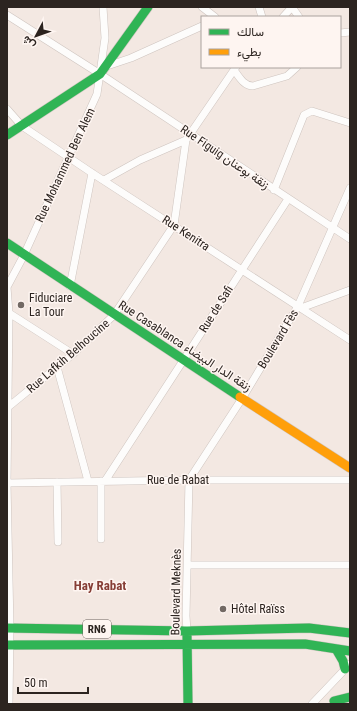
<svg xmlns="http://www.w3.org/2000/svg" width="357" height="711" viewBox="0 0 357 711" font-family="'Roboto Condensed',Vazirmatn,sans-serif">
<rect width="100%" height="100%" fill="#f3e8e2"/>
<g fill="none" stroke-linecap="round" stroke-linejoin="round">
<defs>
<path id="street" d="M202,7L215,17
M259,7L262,17
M7,15L100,74L350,239
M283,17L292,7L299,17
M340,33L350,32
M107,66L131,58L202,26
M234,70C239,77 244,86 253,86L287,76L297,67
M7,109L22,126L92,173L350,340
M104,180L140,160L186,140
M274,190L304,115L312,111L350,123
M70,286L92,173
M301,308L350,290
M9,313L73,354
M57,367L88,481
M7,408L73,354L114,315L174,225L186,140L236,67
M101,481V539
M105,481L288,199
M57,482L58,542
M7,483L189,480H350
M188,565H350
M187,631L186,616L189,480L243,397L298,306L350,188
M9,704L10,627L7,483L9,313L7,287L24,255L97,94L105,38L103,7
M312,704L350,664"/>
<path id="fast" d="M7,135L100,74L148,7
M7,243L240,397
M7,628L187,631L309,628L350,633
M187,635L188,704
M7,645L305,644L350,651
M336,649L343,661L345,669
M334,701L350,697"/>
<path id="slow" d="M240,397L350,468"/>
</defs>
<use href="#street" stroke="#cec4bf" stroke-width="8"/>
<use href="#fast" stroke="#cec4bf" stroke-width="10"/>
<use href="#slow" stroke="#cec4bf" stroke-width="10"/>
<use href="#street" stroke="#fdfcfb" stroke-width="7"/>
<use href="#fast" stroke="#30b455" stroke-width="9"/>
<use href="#slow" stroke="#ff9f0a" stroke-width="9"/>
</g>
<g fill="#726964" stroke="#fef5f1" stroke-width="1.5">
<circle cx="21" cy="305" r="4"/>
<circle cx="223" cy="609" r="4"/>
</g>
<g text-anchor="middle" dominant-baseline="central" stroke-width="3" stroke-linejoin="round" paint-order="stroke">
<rect fill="#fef5f1" stroke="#6b635f" stroke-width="1" x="83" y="620" width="28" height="18" rx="3"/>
<g font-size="11" font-weight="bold" fill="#2c2420">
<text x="97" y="629">RN6</text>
</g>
<g font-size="12" fill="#2c2420" stroke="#fef5f1">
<text transform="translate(225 157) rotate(34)">Rue Figuig زنقة بوعنان</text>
<text transform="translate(65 165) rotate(-65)">Rue Mohammed Ben Alem</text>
<text transform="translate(186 233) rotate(33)">Rue Kenitra</text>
<text transform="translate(216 309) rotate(-58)">Rue de Safi</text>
<text transform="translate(278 339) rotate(-59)">Boulevard Fès</text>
<text transform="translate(185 346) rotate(33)">Rue Casablanca زنقة الدار البيضاء</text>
<text transform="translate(68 356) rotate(-41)">Rue Lafkih Belhoucine</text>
<text x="178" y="480">Rue de Rabat</text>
<text transform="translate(176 592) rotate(-89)">Boulevard Meknès</text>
</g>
<g font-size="12" fill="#2c2420" stroke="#fef5f1" text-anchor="start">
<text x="29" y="298">Fiduciare<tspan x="29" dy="14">La Tour</tspan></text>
<text x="231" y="609">Hôtel Raïss</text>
</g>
<g font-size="13" font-weight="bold" fill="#863e36" stroke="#fef5f1">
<text x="100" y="585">Hay Rabat</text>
</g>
</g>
<rect width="357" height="711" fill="none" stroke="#2c2420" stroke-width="16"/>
<rect x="201" y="16" width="140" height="52" fill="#fef5f1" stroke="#aaa19d"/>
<rect x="209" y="29" width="20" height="6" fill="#30b455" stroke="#aaa19d"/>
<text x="237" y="36" font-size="12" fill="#2c2420">سالك</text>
<rect x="209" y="49" width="20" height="6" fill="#ff9f0a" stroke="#aaa19d"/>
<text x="237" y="56" font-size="12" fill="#2c2420">بطيء</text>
<g transform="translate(36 36) rotate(229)" stroke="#fef5f1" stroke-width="3" paint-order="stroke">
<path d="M0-3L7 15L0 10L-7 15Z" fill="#2c2420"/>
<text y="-6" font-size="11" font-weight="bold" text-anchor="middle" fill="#2c2420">ش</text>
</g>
<path d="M18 687v6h70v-6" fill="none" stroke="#2c2420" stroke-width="2"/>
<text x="24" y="687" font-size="12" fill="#2c2420" stroke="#fef5f1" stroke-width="3" paint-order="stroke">50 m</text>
</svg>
